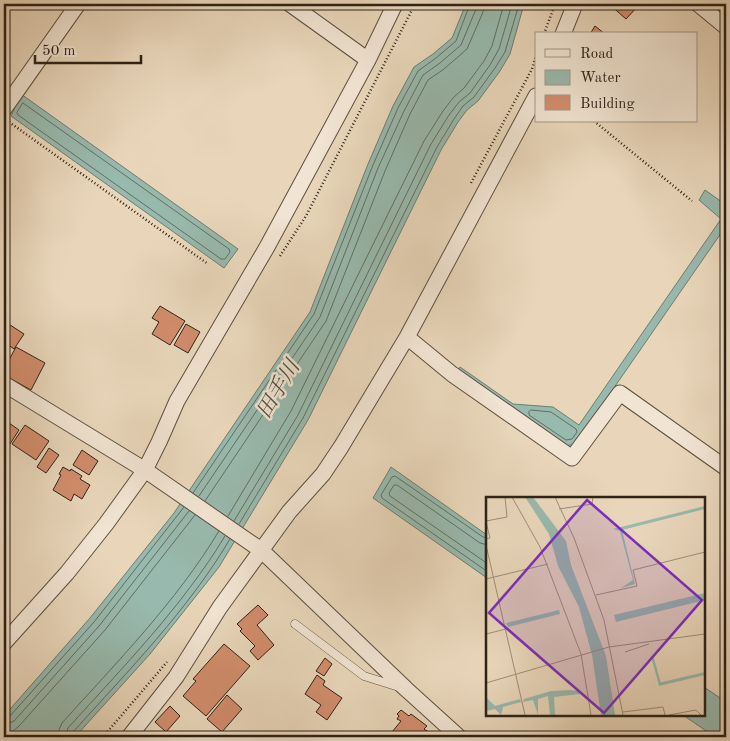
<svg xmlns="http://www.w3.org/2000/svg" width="730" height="741" viewBox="0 0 730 741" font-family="'Old Standard TT','Noto Serif JP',serif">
<rect width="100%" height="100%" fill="#e9d6ba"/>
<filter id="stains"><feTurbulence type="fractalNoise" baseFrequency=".004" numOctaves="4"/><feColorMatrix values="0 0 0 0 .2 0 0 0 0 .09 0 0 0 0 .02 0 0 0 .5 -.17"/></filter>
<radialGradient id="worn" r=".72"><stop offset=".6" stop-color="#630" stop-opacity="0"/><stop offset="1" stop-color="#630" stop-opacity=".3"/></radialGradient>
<path fill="#98b9ad" stroke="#6d7d71" d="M466,4H524L510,54L500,71L478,101L467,110L458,122L441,150L308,420L219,567L150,654L75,737H4V716L90,618L174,513L310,312L368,164L393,106L414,67L433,54L452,38Z
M21,94L238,249L224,268L11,116Z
M705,190L726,205V226L575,444L565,446L458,371L460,367L513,404L553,407L579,425L721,219L699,200Z
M391,467L487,535V578L373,498Z
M704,687L726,702V737H715L683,715H704Z"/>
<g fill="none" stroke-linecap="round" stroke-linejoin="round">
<path stroke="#626e62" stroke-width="1" d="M23,103L229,249L230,252L225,259H221L18,115L17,113Z
M531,410L551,412L576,429L577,432L572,439L566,440L529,415V412Z
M193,493L314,314L373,165L398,108L418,71L436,58L456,41L470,4
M199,496L320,317L378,168L404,111L423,75L440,63L461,45L476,9L477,4
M205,501L326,321L385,171L410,114L428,80L444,69L467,49L483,12L484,4
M228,516L291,411L424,141L443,111L453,98L464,88L484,61L492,46L504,4
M234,521L298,415L431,144L449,115L459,102L470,93L490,65L499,49L512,4
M239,524L303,418L437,147L454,119L463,106L474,97L495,68L505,52L519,4
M488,538L483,537L395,476L392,477L381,495L382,498L488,572
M488,545L480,543L397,485H394L389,493L390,496L488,564
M4,718L10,716L94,622L184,507
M4,725L14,721L99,626L189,511
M4,732L13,731L19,726L105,630L195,515
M58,737L59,730L62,723C117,662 176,602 219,531
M65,737L68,728C123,667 182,607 225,536
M71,737L73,732C128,671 188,610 230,539"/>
<path stroke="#6d7d71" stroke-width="4.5" d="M360,737L361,736"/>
</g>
<path fill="#d28d6d" stroke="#2d2218" d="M609,4H637L639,5L626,19Z
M595,26L605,34H590Z
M160,306L185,321L170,345L152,334L159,322L152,318Z
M4,321L24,334L14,349L4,342Z
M186,324L200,332L188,353L174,345Z
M16,347L45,363L31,390L4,375V369Z
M9,423L19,430L10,444L4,440V431Z
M25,425L49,441L36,460L12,444Z
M49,448L59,455L46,473L37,467Z
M82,450L98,461L89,475L73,465Z
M63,467L70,471L71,469L82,476L80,479L90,485L82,499L74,494L71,501L53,490L61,475L59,474Z
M258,605L268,615L257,625L274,645L258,660L250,651L255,646L240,631L242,629L237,624Z
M224,644L250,666L206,716L183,696L196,681L193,679Z
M325,658L332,664L324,676L316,671Z
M317,675L325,681L323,685L342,698L327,720L316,712L321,705L305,694Z
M227,695L242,709L222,732L207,719Z
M170,706L180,716L166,732L155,722Z
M401,710L409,716L411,714L427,726L424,729L430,733L427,737H399L392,732L401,721L397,719L399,716L397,714Z"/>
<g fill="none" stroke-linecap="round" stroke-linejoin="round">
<defs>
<path id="lane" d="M295,624L364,676L399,687"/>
<path id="street" d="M290,4L368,60
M698,4L726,27
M563,34L575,4
M4,109L78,4
M407,337L452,374L572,458L620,393L726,468
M4,384L145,470L261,550L406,689L459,737
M4,643L67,573L106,524L145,470L159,442L177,401L267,247L368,60L395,4
M129,737L176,677L220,607L289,512L323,474L341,447L407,337L536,96"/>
</defs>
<use href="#lane" stroke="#5c4f40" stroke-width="9"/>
<use href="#street" stroke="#5c4f40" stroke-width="17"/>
<path stroke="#2d2218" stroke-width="2.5" stroke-dasharray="1 2.5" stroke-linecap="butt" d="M544,34L555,4
M594,121L692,201
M9,122L208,264
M471,183L532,69L536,56
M280,256L306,216L415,4
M103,737L167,662"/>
<use href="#lane" stroke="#f1e4d2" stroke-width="8"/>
<use href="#street" stroke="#f1e4d2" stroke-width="15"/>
</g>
<g text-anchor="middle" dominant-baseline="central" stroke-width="5" stroke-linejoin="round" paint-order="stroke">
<g font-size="21" font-style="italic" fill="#4d4f45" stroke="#f1e4d2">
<text transform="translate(279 390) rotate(-59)">田手川</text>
</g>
</g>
<g transform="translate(486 497)">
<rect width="219" height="219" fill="#e9d6ba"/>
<path d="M39,0H47L80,44L85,68L120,159L129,218H115L106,158L93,110L72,69L63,37ZM219,9V12L136,33L149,87L135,91L147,83L134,34L127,32ZM219,96V103L130,125L128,118ZM73,113L74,117L22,130L20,126ZM219,175V178L173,189L172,186ZM84,193L93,194L94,197L68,200L69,218H64L62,199L52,202V218L47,203L37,205L38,202L65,194ZM0,200L9,209L34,202L35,205L17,210L15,218L9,212L1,214Z" fill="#98b9ad"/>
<path fill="none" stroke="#98b9ad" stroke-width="2.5" d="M166,159L174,187"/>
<path fill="none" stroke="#9e8e79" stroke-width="1" d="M26,0L54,50L95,157L105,218M69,0L88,41L118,123L137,218M73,12L106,7L107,0M0,24L21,20L19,0M0,25L4,41L0,42M0,48L39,218M0,82L62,67M110,98L151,89L147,73L219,55M0,137L20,132M139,155L163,147M0,186L123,150L219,137M137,215L177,210L179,218M183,218L210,213L215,218"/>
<path fill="#7b2cbf" fill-opacity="0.15" stroke="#7b2cbf" stroke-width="2.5" d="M101,3L216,103L118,216L3,116Z"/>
<rect width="219" height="219" fill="none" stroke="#2d2218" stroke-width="2.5"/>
</g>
<rect width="730" height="741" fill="none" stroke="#e9d6ba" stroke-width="20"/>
<rect x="5" y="5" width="720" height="731" fill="none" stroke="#2d2218" stroke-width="2.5"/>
<rect x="10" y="10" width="710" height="721" fill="none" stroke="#2d2218"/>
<rect x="535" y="32" width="162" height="90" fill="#f1e4d2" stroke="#a39688"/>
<rect x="545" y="49" width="25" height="8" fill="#f1e4d2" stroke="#a39688"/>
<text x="580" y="58" font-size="15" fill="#2d2218">Road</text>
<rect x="545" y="70" width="25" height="15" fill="#98b9ad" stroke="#a39688"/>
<text x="580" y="82" font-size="15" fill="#2d2218">Water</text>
<rect x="545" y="95" width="25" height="15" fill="#d28d6d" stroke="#a39688"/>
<text x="580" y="108" font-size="15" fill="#2d2218">Building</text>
<path d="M35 55v8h106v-8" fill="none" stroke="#2d2218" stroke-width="2.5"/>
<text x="42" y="55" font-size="15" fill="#2d2218" stroke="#f1e4d2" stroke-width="4" paint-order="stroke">50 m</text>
<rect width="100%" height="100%" filter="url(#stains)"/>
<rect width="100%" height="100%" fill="url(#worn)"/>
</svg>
